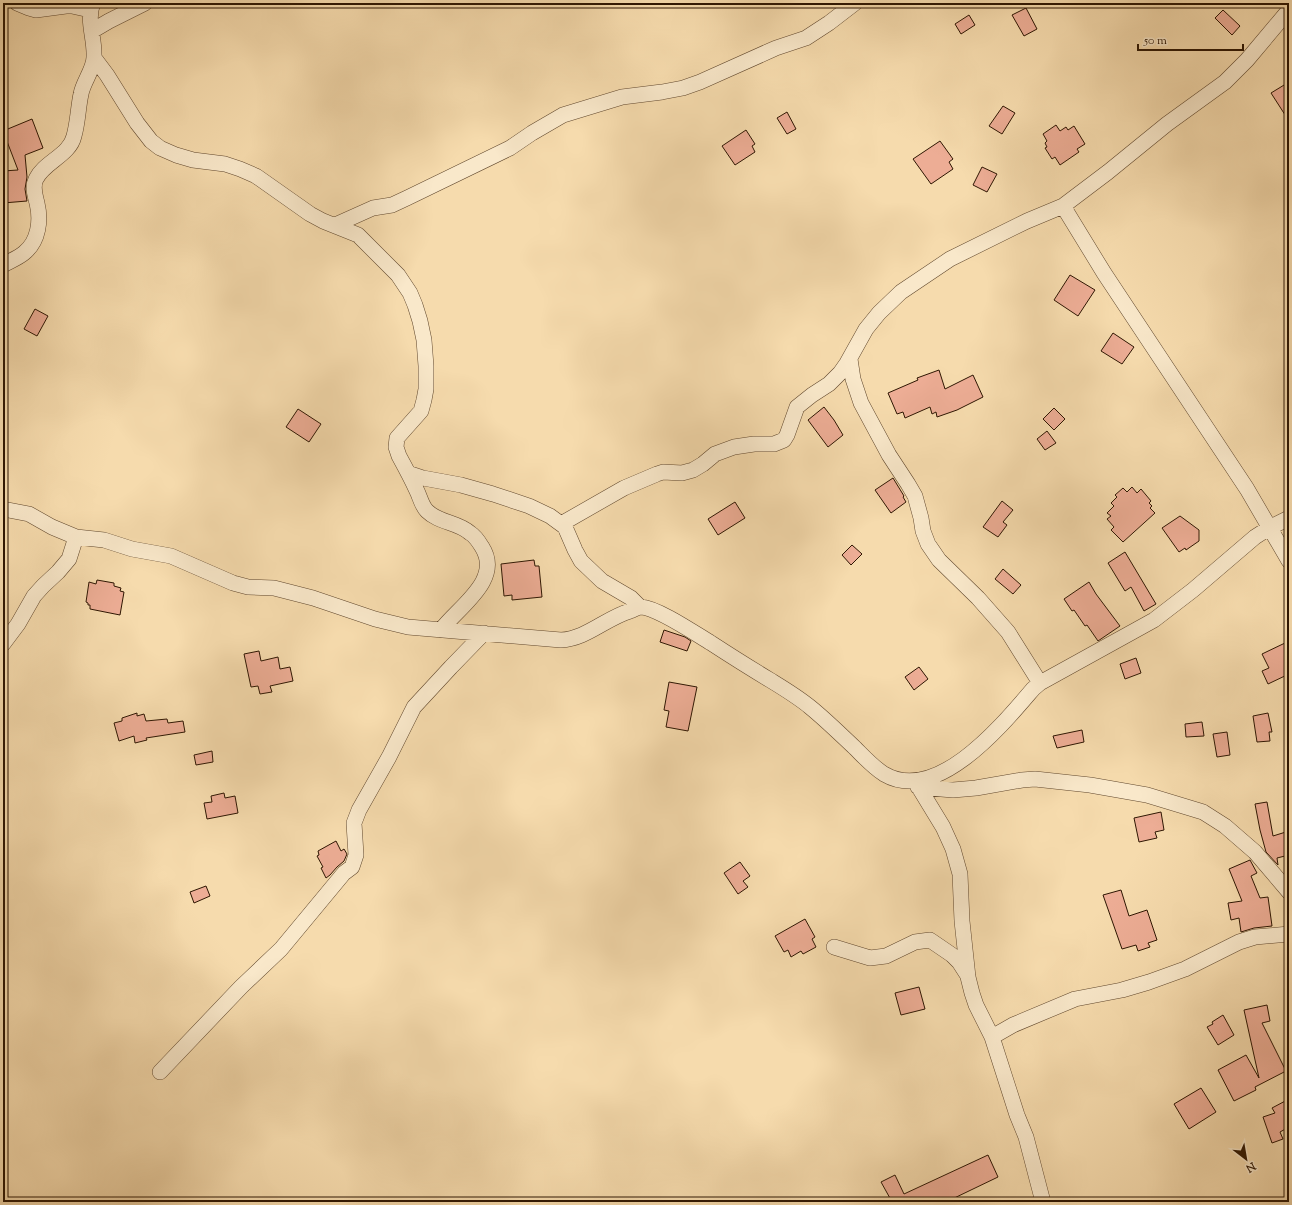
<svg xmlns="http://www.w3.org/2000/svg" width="1292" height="1205" viewBox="0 0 1292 1205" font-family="'Sorts Mill Goudy',serif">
<rect width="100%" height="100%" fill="#f6dbad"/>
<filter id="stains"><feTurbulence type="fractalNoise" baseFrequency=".005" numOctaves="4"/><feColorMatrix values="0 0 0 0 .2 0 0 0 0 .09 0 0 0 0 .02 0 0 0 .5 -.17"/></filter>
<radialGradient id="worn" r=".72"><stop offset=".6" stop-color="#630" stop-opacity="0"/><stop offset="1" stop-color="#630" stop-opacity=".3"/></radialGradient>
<path fill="#edad95" stroke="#2e1602" d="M1026,8L1037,29L1024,36L1012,15Z
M1223,10L1240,26L1232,35L1215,18Z
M969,15L975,25L961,34L955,24Z
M1289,82V121L1271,93Z
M1003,106L1015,113L1002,134L989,126Z
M787,112L796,129L787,134L777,118Z
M32,119L43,148L25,155L27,177L25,189L27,201L3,203V171L18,170L3,131Z
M1056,125L1060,131L1066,127L1068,130L1074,126L1085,144L1077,149L1079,152L1060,165L1055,157L1052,159L1045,148L1047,147L1045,143L1047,141L1043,134Z
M746,130L755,144L752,146L755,152L735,165L722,146Z
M940,141L953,159L949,162L953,169L931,184L913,159Z
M982,167L997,174L987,192L973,185Z
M1070,275L1095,290L1078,316L1054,300Z
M35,309L48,316L37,336L24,329Z
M1113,333L1134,347L1122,364L1101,351Z
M939,370L945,389L973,375L983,397L957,410L937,417L936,412L932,414L930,407L905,418L903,412L897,414L888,393L918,380L917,378Z
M824,407L834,420L843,435L828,447L808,420Z
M1054,408L1065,419L1054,430L1043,419Z
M298,409L321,424L309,442L286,427Z
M1047,431L1056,443L1045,450L1037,439Z
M893,478L904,496L903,497L906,502L891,513L875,490Z
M1132,487L1137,493L1141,489L1151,501L1149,503L1152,506L1150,508L1155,513L1123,542L1111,530L1114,527L1107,519L1111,516L1107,513L1114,506L1111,503L1117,497L1115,495L1123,488L1127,492Z
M1002,501L1013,510L1003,522L1007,525L998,537L983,527Z
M735,502L745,518L718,535L708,519Z
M1180,516L1199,530V541L1186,550L1185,548L1179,552L1162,528Z
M852,545L862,554L851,565L842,555Z
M1125,552L1156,604L1144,611L1131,587L1125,591L1108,563Z
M534,560L535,566H539L542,597L512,600V595L504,596L501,564Z
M1003,569L1021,585L1013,594L995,579Z
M97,580L114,583V586L121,588L120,591L124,592L120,615L90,609V605H88V603L86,602L89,582L96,584Z
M1089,582L1096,594L1120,626L1098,641L1087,625L1085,626L1074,610L1072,611L1064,599Z
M664,630L685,637L691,641L687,651L660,642Z
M1285,643L1289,651V674L1268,684L1262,671L1269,668L1262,654Z
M259,651L261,661L278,657L280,669L290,667L293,681L270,686L272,692L260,694L258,686L251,687L244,654Z
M1136,658L1141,673L1125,679L1120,664Z
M919,667L928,679L914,690L905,677Z
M669,682L697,687L688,731L666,727L669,711L664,710Z
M137,713V716L144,714L146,721L167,719L168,723L183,721L185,732L146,738L147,740L135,743L134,736L119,741L114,723L122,721V718Z
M1268,713L1272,732H1269L1270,741L1257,742L1253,716Z
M1202,722L1204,736L1186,737L1185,724Z
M1082,730L1084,742L1057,748L1053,736Z
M1227,732L1230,755L1217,757L1213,734Z
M212,751L213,762L196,765L194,755Z
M224,793L225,798L235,796L238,813L207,819L204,803L212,802L211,796Z
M1267,802L1273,836L1289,831V855L1277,858L1278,865L1266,852L1260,830L1255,804Z
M1161,812L1164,830L1155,832L1157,838L1139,842L1134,818Z
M336,841L341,851L344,849L347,854L344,861L337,867L330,875L326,878L321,868L323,867L317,856L319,855L318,851Z
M1250,860L1257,873L1251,876L1260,898L1268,897L1272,926L1254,928L1241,932L1239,918L1231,920L1228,903L1242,901L1229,869Z
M740,862L750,876L743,881L748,887L738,894L724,873Z
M206,886L210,896L194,903L190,892Z
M1121,890L1129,916L1147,910L1157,940L1148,943L1150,947L1138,951L1136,945L1122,949L1103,895Z
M805,919L815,937L812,939L816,947L803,954L801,951L791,957L788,950L784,952L775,936Z
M919,987L925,1009L901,1015L895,993Z
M1267,1005L1270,1021L1262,1023L1286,1071L1255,1087L1256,1090L1234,1101L1218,1070L1246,1055L1259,1078L1244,1010Z
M1223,1015L1234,1035L1218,1045L1207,1027L1213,1024L1212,1022Z
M1201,1088L1216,1112L1189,1129L1174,1104Z
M1289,1099V1127L1280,1132L1283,1139L1272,1143L1263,1117L1275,1113L1272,1108Z
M988,1155L998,1177L946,1202H887L891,1200L881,1182L895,1175L904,1194Z"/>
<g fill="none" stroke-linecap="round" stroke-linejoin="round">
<defs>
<path id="minor" d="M17,3L29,8L36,10L66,6H72L90,10
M92,31L109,21L145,3
M95,59L107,75L137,123L151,141L160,148L176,155L193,160L225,164L240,169L256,176L310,214L323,221L358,235L398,275L410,293L415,305L420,321L424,340L426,366V389L424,400L421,411L397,438L396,447L399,456C405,467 411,478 416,489C420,496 421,505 427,511C439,523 458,522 470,533C475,536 479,542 482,547C503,580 458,607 441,630
M1063,206L1104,273L1247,489L1289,561
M335,225L373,208L392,205L407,198L510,148L532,133L563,115L622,97L662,92L683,88L700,82L776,48L806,38L829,23L855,3
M3,265C10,261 18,258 24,253C39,241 41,220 37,203C35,195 32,187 36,179C44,162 70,155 74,136C78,122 78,108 81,94C83,82 94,69 94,57C95,38 86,20 93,3
M850,359L853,379L861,403L889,455L908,484L915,496L921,518L923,531L928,544L939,560L978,598L1008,632L1040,683
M408,473L423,478L461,485L493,494L529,506L550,516L565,527L575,550L581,561L602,581L631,598L640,607
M3,509L29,514L52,527L76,537L104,540L132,549L171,556L233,583L248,587L274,588L313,598L375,619L408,627L561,640C586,639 606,618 630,611C633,610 638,607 641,607C658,608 696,634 711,643C731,656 750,668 770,680C783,688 798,697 810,707C826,720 840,734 855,748C864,757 873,767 884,774C937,805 1003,724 1033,689L1040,683L1154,620L1193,590L1255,537L1269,528L1289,518
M561,524L624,488L657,474L663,472L682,473L693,470L703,464L715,454L734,447L754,444H774L784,440L787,435L797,407L812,395L829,384L840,373L847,363L866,329L879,313L901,292L950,259L1027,221L1063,206L1108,172L1167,124L1225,82L1247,60L1289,10
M3,644L18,624L34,596L43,586L58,572L69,559L76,537
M915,781L943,827L953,849L960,874L962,921L968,977L972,993L976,1005L992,1037L1017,1115L1026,1137L1043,1202
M918,787L953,790L976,788L1022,780L1035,779L1090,785L1147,795L1203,812L1225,826L1255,852L1289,892
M834,947L870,958L886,956L915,942L930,940L952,955L959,962L968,976
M992,1037L1013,1025L1075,999L1122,990L1149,982L1185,969L1239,942L1255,937L1289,934
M160,1072L241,987L281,949L344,873L352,867L356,855L354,823L359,810L389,757L414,707L451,667L484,633"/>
</defs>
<use href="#minor" stroke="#60472d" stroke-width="16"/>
<use href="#minor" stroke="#f9e8ca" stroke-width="15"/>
</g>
<rect width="1292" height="1205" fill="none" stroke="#f6dbad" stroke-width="16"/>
<rect x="4" y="4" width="1284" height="1197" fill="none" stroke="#2e1602" stroke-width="2"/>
<rect x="8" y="8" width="1276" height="1189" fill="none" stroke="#2e1602"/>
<g transform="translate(1246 1159) rotate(149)" stroke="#f9e8ca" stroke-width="3" paint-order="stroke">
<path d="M0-3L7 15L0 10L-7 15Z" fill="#2e1602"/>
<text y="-6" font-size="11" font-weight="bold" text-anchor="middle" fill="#2e1602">N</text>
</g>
<path d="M1138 44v6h105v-6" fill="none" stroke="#2e1602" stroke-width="2"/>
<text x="1144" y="44" font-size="12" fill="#2e1602" stroke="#f9e8ca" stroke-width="3" paint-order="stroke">50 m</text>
<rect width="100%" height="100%" filter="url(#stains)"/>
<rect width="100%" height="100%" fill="url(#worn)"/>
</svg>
